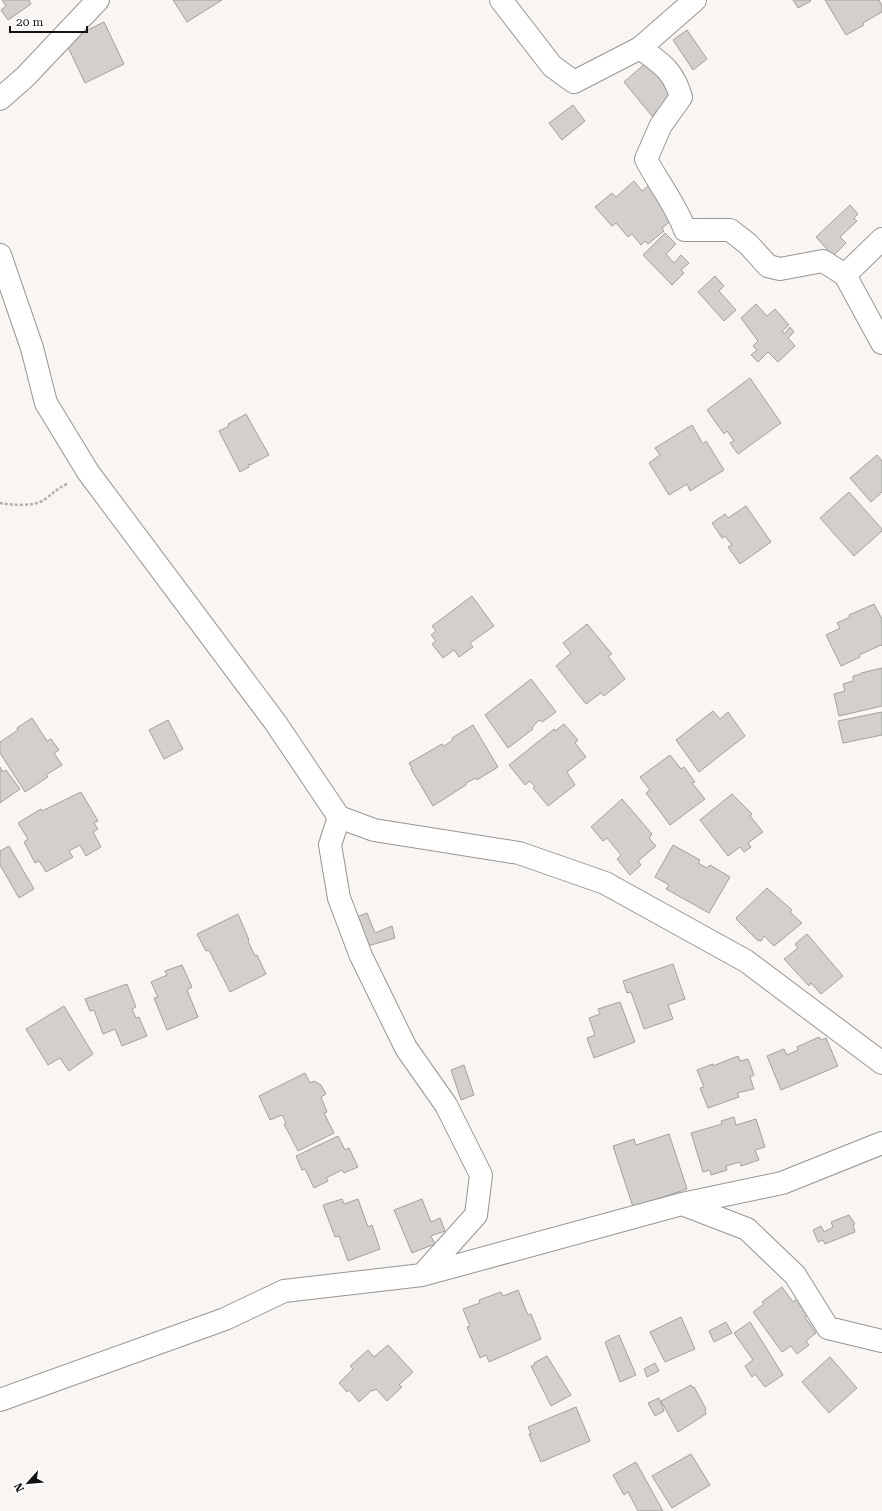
<svg xmlns="http://www.w3.org/2000/svg" width="882" height="1511" viewBox="0 0 882 1511" font-family="'Roboto Serif',serif">
<rect width="100%" height="100%" fill="#f8f5f2"/>
<path fill="#d2cfcc" stroke="#a3a19e" d="M2,0H29L31,4L8,20L1,10L6,6Z
M173,0H222L187,22Z
M793,0H810L811,1L798,8Z
M825,0H879L882,6V12L863,23L864,25L846,35Z
M104,22L124,64L85,83L65,41Z
M687,30L707,59L693,70L673,40Z
M648,61L655,73L676,96L652,116L624,82Z
M573,105L585,121L562,140L549,123Z
M634,181L642,191L651,184L665,199L659,204L672,220L662,228L664,231L648,244L645,241L641,245L632,234L628,237L616,223L612,226L595,207L612,193L616,197Z
M850,205L858,214L854,218L857,221L840,237L846,243L833,256L816,237Z
M665,233L676,244L666,254L674,263L681,255L689,263L681,270L684,273L672,285L643,255Z
M715,276L724,286L719,291L736,310L724,321L698,292Z
M756,304L767,316L775,309L789,325L782,331L784,334L790,327L794,332L788,338L795,346L778,362L768,352L758,362L751,355L757,350L753,346L758,341L741,318Z
M750,378L781,423L738,454L730,443L734,441L727,431L724,434L707,410Z
M246,414L269,455L250,465V464L248,465L249,467L240,472L219,431L229,426L228,424Z
M692,425L703,444L706,441L724,470L690,491L687,484L669,495L649,463L660,455L655,448Z
M877,455L882,461V492L871,502L850,478Z
M849,492L882,529V531L854,556L820,518Z
M746,506L771,542L740,564L728,547L732,545L725,536L722,538L712,523L725,514L728,518Z
M472,596L494,626L470,643L473,647L459,657L454,650L443,658L432,644L436,641L431,635L436,631L432,626Z
M874,604L882,619V646L881,645L859,655L860,657L841,666L826,635L840,628L837,623L850,617L849,615Z
M587,624L612,654L608,656L625,679L604,696L601,693L586,704L556,666L571,653L563,643Z
M882,668V706L839,716L834,694L845,691L843,684L853,681V676L861,674V673Z
M531,679L556,712L542,722L540,720L535,724L532,728L533,729L508,748L485,715Z
M713,711L720,719L728,712L745,736L699,772L676,740Z
M882,712V735L843,743L838,721Z
M32,718L47,741L51,739L59,750L54,753L62,765L46,775L48,777L25,792L0,753V742L18,730L17,728Z
M168,720L183,749L164,759L149,730Z
M564,724L578,740L575,743L586,757L567,772L575,785L548,806L533,788L535,787L530,781L525,785L509,765L554,729L555,731Z
M473,725L498,767L477,780L476,778L466,783V785L433,806L411,769L412,768L409,763L442,744L444,746L453,740L452,738Z
M670,755L681,769L684,767L695,782L692,783L705,799L670,825L646,793L650,790L640,777Z
M0,767L3,772L6,770L20,789L0,803Z
M81,792L98,821L94,823L98,829L93,832L101,847L86,856L80,845L69,851L73,857L46,872L39,861L35,863L24,842L28,839L18,823L41,809L42,811Z
M732,794L752,814L750,816L763,832L748,843L751,847L744,852L740,847L728,856L700,820Z
M622,799L652,834L649,838L656,846L638,861L641,865L630,875L617,859L621,855L607,838L603,841L591,827Z
M673,845L700,860L698,863L707,868L710,865L730,877L709,913L666,889L669,885L655,877Z
M9,846L34,889L19,898L0,865V851Z
M767,888L792,910L790,912L802,923L774,946L764,936L761,941L757,940L737,920L736,918Z
M367,913L375,933L392,926L395,938L361,948L351,919Z
M238,914L249,940L248,941L255,956L257,955L266,974L230,992L209,950L206,951L197,934Z
M807,934L843,976L821,994L811,983L809,986L784,959L798,948L795,944Z
M673,964L685,999L668,1005L673,1019L644,1029L631,992L627,993L623,981Z
M182,965L192,987L187,990L198,1017L167,1030L154,998L158,997L151,982L167,975L165,971Z
M127,984L136,1007L132,1009L136,1018L139,1017L147,1036L122,1046L115,1029L103,1034L94,1010L90,1011L85,999Z
M620,1002L635,1042L594,1058L587,1038L595,1035L589,1018L600,1014L598,1009Z
M64,1006L93,1054L69,1071L60,1058L48,1065L26,1029Z
M819,1037L821,1040L826,1038L838,1066L781,1090L767,1056L784,1049L787,1055L798,1050L797,1047Z
M738,1056L740,1061L748,1059L754,1075L750,1077L754,1089L737,1093L739,1097L708,1108L700,1088L704,1087L697,1070L713,1064V1066Z
M464,1065L474,1095L461,1100L451,1070Z
M305,1073L310,1083L314,1081L321,1085L326,1094L321,1097L327,1112L324,1113L334,1133L298,1151L284,1124L286,1123L282,1115L270,1120L259,1096Z
M734,1117L736,1125L756,1119L765,1147L755,1150L759,1160L741,1166L740,1162L726,1166L727,1170L711,1175L710,1170L703,1172L691,1133L722,1124L721,1121Z
M669,1134L687,1189L633,1207L613,1146L634,1139L636,1145Z
M338,1136L345,1150L349,1148L358,1167L344,1173L342,1170L326,1178L328,1181L314,1188L305,1169L302,1170L296,1156Z
M342,1199L344,1204L358,1199L368,1227L372,1225L380,1249L348,1261L339,1236L335,1237L323,1205Z
M422,1199L431,1222L440,1218L445,1231L431,1236L435,1244L412,1253L394,1210Z
M849,1215L855,1224L853,1225L855,1232L825,1244L823,1240L818,1242L813,1230L821,1226L824,1232L833,1227L831,1222Z
M782,1287L793,1302L797,1299L808,1315L805,1317L816,1333L806,1341L809,1345L797,1354L791,1346L782,1352L753,1312L764,1304L762,1302Z
M518,1290L528,1315L531,1314L541,1339L489,1362L486,1355L480,1358L467,1327L470,1326L463,1309L480,1303L479,1300L501,1292L503,1296Z
M681,1317L695,1349L665,1362L650,1332Z
M726,1322L732,1333L714,1342L709,1331Z
M750,1322L783,1375L765,1387L755,1374L752,1377L745,1366L753,1360L734,1333Z
M619,1335L636,1375L620,1382L605,1342Z
M388,1345L413,1372L399,1385L402,1387L387,1401L376,1389L373,1391L372,1390L359,1402L349,1390L347,1392L339,1383L353,1369L350,1366L368,1350L374,1357Z
M547,1356L571,1395L551,1406L531,1366L535,1365L534,1363Z
M830,1357L857,1388L829,1413L802,1382Z
M655,1363L659,1371L647,1377L644,1369Z
M691,1385L693,1388L694,1387L706,1409L705,1410L706,1414L678,1432L661,1401Z
M659,1398L664,1411L655,1416L648,1403Z
M576,1407L590,1441L541,1462L529,1434H531L528,1427Z
M691,1454L710,1485L672,1508L652,1476Z
M636,1462L663,1511H638L628,1492L624,1495L613,1475Z"/>
<g fill="none" stroke-linecap="round" stroke-linejoin="round">
<defs>
<path id="minor" d="M501,0L552,66L574,82L640,48L695,0
M640,48C662,64 673,70 681,97L661,125L646,159C658,183 676,205 685,230H730L748,244L768,266L780,269L823,261L845,275L882,239
M0,99L25,77L98,0
M0,255L32,348L46,403L88,472L275,722L339,817L374,830L519,853L605,883L746,961L882,1063
M845,275L882,343
M339,817L330,845L339,898L361,956L406,1048L446,1105L481,1175L476,1215L422,1275
M682,1204L747,1229L795,1275L828,1328L882,1341
M0,1400L225,1319L284,1291L422,1275L682,1204L782,1183L882,1143"/>
</defs>
<use href="#minor" stroke="#989592" stroke-width="24"/>
<path stroke="#b2afad" stroke-width="2.5" stroke-dasharray="3 2" stroke-linecap="butt" d="M0,503C12,505 33,507 44,500C52,494 58,488 67,484"/>
<use href="#minor" stroke="#fff" stroke-width="22"/>
</g>
<g transform="translate(28 1483) rotate(243)" stroke="#ffffff" stroke-width="3" paint-order="stroke">
<path d="M0-3L7 15L0 10L-7 15Z" fill="#141312"/>
<text y="-6" font-size="11" font-weight="bold" text-anchor="middle" fill="#141312">N</text>
</g>
<path d="M10 26v6h77v-6" fill="none" stroke="#141312" stroke-width="2"/>
<text x="16" y="26" font-size="12" fill="#141312" stroke="#ffffff" stroke-width="3" paint-order="stroke">20 m</text>
</svg>
